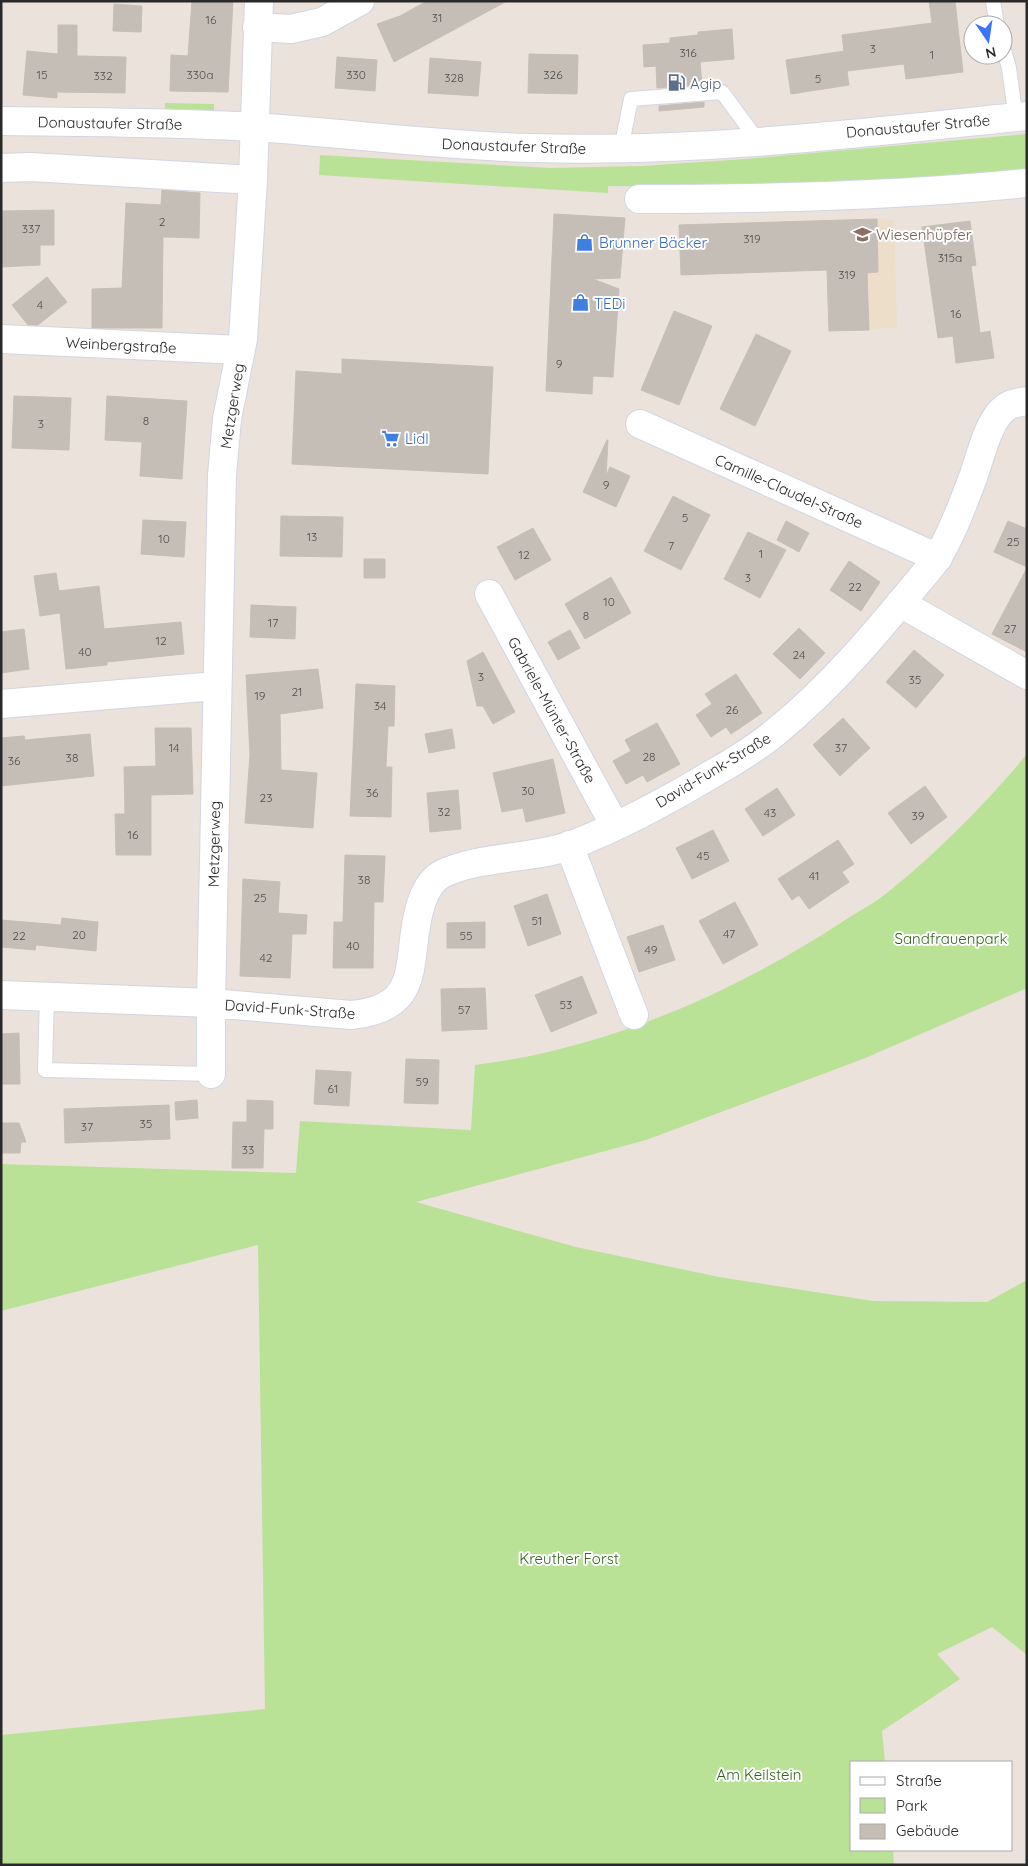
<svg xmlns="http://www.w3.org/2000/svg" width="1028" height="1866" viewBox="0 0 1028 1866" font-family="Quicksand,sans-serif">
<rect width="100%" height="100%" fill="#ebe2db"/>
<path fill="#eddeca" d="M877,219L894,220L897,327L869,330L867,273L878,272Z"/>
<path fill="#b9e297" d="M165,103L214,104V110L165,109Z
M1027,134V170L915,188L608,186V193L319,175L320,155L550,168L642,166L745,159Z
M1027,754V988L863,1059L646,1140L416,1202L576,1247L719,1277L873,1301L987,1302L1027,1280V1655L992,1627L937,1654L960,1679L882,1731L885,1762H852V1850H893L894,1865H1V1735L265,1709L258,1245L1,1311V1164L296,1173L300,1121L471,1130L475,1065C605,1049 731,994 839,924C857,912 877,902 893,888C942,848 986,803 1027,754Z"/>
<path fill="#c4beb7" stroke="#c7beb5" d="M192,1H233L228,92L170,91L171,55L188,56Z
M427,1H507L394,62L377,24L400,16Z
M929,1H955L963,72L906,79L904,64L847,71L849,85L791,94L786,60L844,51L842,35L932,23Z
M114,4L142,6L141,32L113,31Z
M58,25H77V56L126,57L125,93L57,92V98L23,95L27,51L58,54Z
M732,29L734,59L700,62L702,85L657,88L656,66L644,67L643,45L670,43V38L698,35V32Z
M529,54L578,55L577,94L528,93Z
M337,57L377,60L375,91L335,88Z
M430,58L481,62L478,96L428,93Z
M704,102V107L659,111V106Z
M162,190L200,193L199,238L163,237L162,328H92V289L122,288L126,203L161,205Z
M54,210V245H40V265L1,267V211Z
M554,214L625,218L620,278L593,279L619,289L613,377L593,376L592,394L546,391Z
M877,219L878,272L867,273L869,330L829,331L827,270L681,275L679,225Z
M970,221L976,265L971,266L980,333L990,331L994,358L956,363L953,336L938,338L922,227Z
M47,277L67,302L38,325H28L12,305Z
M674,311L712,326L679,405L641,390Z
M756,334L791,351L755,426L720,409Z
M342,359L493,367L488,474L292,464L296,371L342,374Z
M14,396L71,398L69,450L12,448Z
M107,396L187,401L182,479L140,476L142,442L105,440Z
M607,440H608L606,476L610,467L630,476L616,507L583,492Z
M673,496L710,515L681,570L644,551Z
M281,516L343,517L342,557L280,556Z
M143,520L186,522L184,557L141,554Z
M786,521L809,533L799,552L777,540Z
M1008,521L1027,529V567L994,552Z
M533,528L551,560L515,580L497,547Z
M748,532L786,550L760,598L724,579Z
M364,559H385V578H364Z
M849,561L880,582L861,611L830,590Z
M1027,568V652L992,634Z
M56,573L59,591L99,586L104,629L181,622L184,654L107,662V665L66,669L60,613L40,616L34,576Z
M611,577L631,613L585,639L565,604Z
M251,605L296,607L295,639L250,637Z
M799,628L825,653L800,679L773,654Z
M24,629L29,669L1,673V632Z
M570,630L580,648L558,660L548,642Z
M914,650L944,675L916,708L886,682Z
M483,652L515,712L493,724L483,706H477L467,661Z
M318,669L323,708L280,714L281,770L317,773L313,828L245,823L250,755L246,675Z
M736,674L762,713L731,734L726,727L711,737L696,715L712,704L705,694Z
M356,684L395,686L394,726H388L386,767H392L391,817L350,816Z
M843,718L870,748L840,776L813,745Z
M657,723L680,764L647,782L643,775L626,784L613,761L631,751L625,740Z
M155,728H191L193,794L151,795V855H116L115,814H125L124,767L156,766Z
M452,729L455,748L429,753L425,734Z
M90,734L94,776L1,786V738L24,736L25,740Z
M553,759L565,813L526,822L523,808L502,812L493,773Z
M925,786L947,817L911,844L888,813Z
M777,788L795,815L763,836L745,809Z
M458,790L461,829L430,832L427,793Z
M713,830L729,861L692,879L676,848Z
M838,840L854,864L842,872L849,882L809,909L799,895L792,900L778,879Z
M345,855L385,856L383,902H374L373,968H333L334,922H343Z
M243,879L280,882L278,913L307,915L306,934H292L290,978L240,976Z
M547,894L561,934L528,946L514,906Z
M735,902L758,945L723,964L699,921Z
M62,918L98,922L96,951L36,945L35,950L1,947V920L61,925Z
M485,922V948H447V923Z
M663,925L675,960L639,972L627,937Z
M582,976L597,1013L551,1032L535,995Z
M485,988L487,1029L442,1031L441,989Z
M19,1033L20,1084H1V1034Z
M406,1059L439,1060L438,1104L404,1103Z
M316,1070L351,1072L349,1106L314,1104Z
M197,1100L198,1118L176,1120L175,1102Z
M247,1100L273,1101V1129H264L263,1168H232L233,1122H247Z
M169,1105L170,1139L65,1143L64,1109Z
M1,1123H19L26,1142H21L20,1153H1Z"/>
<g fill="none" stroke-linecap="round" stroke-linejoin="round">
<defs>
<path id="lane" d="M993,1L997,25
M1003,47L1009,68L1014,105
M621,149L631,99L722,92L758,141
M47,995L45,1070L211,1074"/>
<path id="street" d="M257,27L291,29L322,22L360,1
M1,168L31,167L253,180
M639,199C768,199 898,196 1027,183
M1,339L241,350
M640,424L938,558
M489,594L615,826
M900,603L1027,675
M1,704L216,686
M569,845L634,1015
M1,995L211,1003L222,475L227,419L243,339L253,180L259,1
M211,1074V1003L351,1015C429,1008 403,954 422,901C426,890 432,879 442,874C482,855 530,860 572,845C621,826 667,801 712,774C735,761 758,747 778,730C837,682 884,623 932,565C947,547 963,504 972,480C980,460 988,417 1008,406C1013,403 1021,402 1027,401"/>
<path id="secondary" d="M1,121C85,122 170,122 254,127C347,133 439,146 532,148C697,153 863,133 1027,116"/>
</defs>
<use href="#lane" stroke="#d0d6e2" stroke-width="16"/>
<use href="#street" stroke="#d0d6e2" stroke-width="30"/>
<use href="#secondary" stroke="#d0d6e2" stroke-width="30"/>
<use href="#lane" stroke="#fff" stroke-width="14"/>
<use href="#street" stroke="#fff" stroke-width="28"/>
<use href="#secondary" stroke="#fff" stroke-width="28"/>
</g>
<defs>
<symbol id="fuel-bare" viewBox="-9 -9 18 18"><path d="M-5.5-6h7V0h2V4h1.3V-2.5L3-4.5l.8-.8L6-3V5H2.5V1h-1V6h-7ZM-4.2-4.7v3.2H.2V-4.7Z" fill="#5c6f8a" stroke="#fff" stroke-width="2.5" paint-order="stroke"/></symbol>
<symbol id="school-bare" viewBox="-9 -9 18 18"><path d="M0-5L7-2L0 1L-7-2ZM-4 1L0 2.5L4 1V4Q0 6-4 4Z" fill="#8d6e63" stroke="#fff" stroke-width="2.5" paint-order="stroke"/></symbol>
<symbol id="shop-bare" viewBox="-9 -9 18 18"><path d="M-5-2.5h2.3a2.7 3.5 0 0 1 5.4 0H5L5.5 6h-11ZM-1.5-2.5h3a1.5 2.3 0 0 0-3 0Z" fill="#3f7fe0" stroke="#fff" stroke-width="2.5" paint-order="stroke"/></symbol>
<symbol id="supermarket-bare" viewBox="-9 -9 18 18"><path d="M-6-5.5h2.5l.6 2H6L4.5 2H-2.5L-4.4-4H-6ZM-1.5 3.2a1.3 1.3 0 1 0 .1 0ZM3 3.2a1.3 1.3 0 1 0 .1 0Z" fill="#3f7fe0" stroke="#fff" stroke-width="2.5" paint-order="stroke"/></symbol>
</defs>
<g fill-rule="evenodd">
<use href="#fuel-bare" x="664" y="70" width="25" height="25"/>
<use href="#school-bare" x="850" y="222" width="25" height="25"/>
<use href="#shop-bare" x="572" y="230" width="25" height="25"/>
<use href="#shop-bare" x="568" y="290" width="25" height="25"/>
<use href="#supermarket-bare" x="378" y="426" width="25" height="25"/>
</g>
<g text-anchor="middle" dominant-baseline="central" stroke-width="4" stroke-linejoin="round" paint-order="stroke">
<g font-size="12" fill="#504e4c">
<text x="437" y="17">31</text>
<text x="211" y="19">16</text>
<text x="873" y="48">3</text>
<text x="688" y="52">316</text>
<text x="932" y="54">1</text>
<text x="42" y="74">15</text>
<text x="200" y="74">330a</text>
<text x="356" y="74">330</text>
<text x="553" y="74">326</text>
<text x="103" y="75">332</text>
<text x="454" y="77">328</text>
<text x="818" y="78">5</text>
<text x="162" y="221">2</text>
<text x="31" y="228">337</text>
<text x="752" y="238">319</text>
<text x="950" y="257">315a</text>
<text x="847" y="274">319</text>
<text x="40" y="304">4</text>
<text x="956" y="313">16</text>
<text x="559" y="363">9</text>
<text x="146" y="420">8</text>
<text x="41" y="423">3</text>
<text x="606" y="484">9</text>
<text x="685" y="517">5</text>
<text x="312" y="536">13</text>
<text x="164" y="538">10</text>
<text x="1013" y="541">25</text>
<text x="671" y="545">7</text>
<text x="761" y="553">1</text>
<text x="524" y="554">12</text>
<text x="748" y="577">3</text>
<text x="855" y="586">22</text>
<text x="609" y="601">10</text>
<text x="586" y="615">8</text>
<text x="273" y="622">17</text>
<text x="1010" y="628">27</text>
<text x="161" y="640">12</text>
<text x="85" y="651">40</text>
<text x="799" y="654">24</text>
<text x="481" y="676">3</text>
<text x="915" y="679">35</text>
<text x="297" y="691">21</text>
<text x="260" y="695">19</text>
<text x="380" y="705">34</text>
<text x="732" y="709">26</text>
<text x="174" y="747">14</text>
<text x="841" y="747">37</text>
<text x="649" y="756">28</text>
<text x="72" y="757">38</text>
<text x="14" y="760">36</text>
<text x="528" y="790">30</text>
<text x="372" y="792">36</text>
<text x="266" y="797">23</text>
<text x="444" y="811">32</text>
<text x="770" y="812">43</text>
<text x="918" y="815">39</text>
<text x="133" y="834">16</text>
<text x="703" y="855">45</text>
<text x="814" y="875">41</text>
<text x="364" y="879">38</text>
<text x="260" y="897">25</text>
<text x="537" y="920">51</text>
<text x="729" y="933">47</text>
<text x="79" y="934">20</text>
<text x="19" y="935">22</text>
<text x="466" y="935">55</text>
<text x="353" y="945">40</text>
<text x="651" y="949">49</text>
<text x="266" y="957">42</text>
<text x="566" y="1004">53</text>
<text x="464" y="1009">57</text>
<text x="422" y="1081">59</text>
<text x="333" y="1088">61</text>
<text x="146" y="1123">35</text>
<text x="87" y="1126">37</text>
<text x="248" y="1149">33</text>
</g>
<g font-size="15" fill="#4e5e75" stroke="#fff" text-anchor="start">
<text x="690" y="83">Agip</text>
</g>
<g font-size="15" fill="#292929" stroke="#fff">
<text transform="translate(110 123) rotate(1)">Donaustaufer Straße</text>
<text transform="translate(918 126) rotate(-5)">Donaustaufer Straße</text>
<text transform="translate(514 146) rotate(2)">Donaustaufer Straße</text>
<text transform="translate(121 345) rotate(3)">Weinbergstraße</text>
<text transform="translate(232 406) rotate(-81)">Metzgerweg</text>
<text transform="translate(789 491) rotate(24)">Camille-Claudel-Straße</text>
<text transform="translate(552 710) rotate(61)">Gabriele-Münter-Straße</text>
<text transform="translate(713 770) rotate(-31)">David-Funk-Straße</text>
<text transform="translate(214 844) rotate(-89)">Metzgerweg</text>
<text transform="translate(290 1009) rotate(4)">David-Funk-Straße</text>
</g>
<g font-size="15" fill="#785e54" stroke="#fff" text-anchor="start">
<text x="876" y="234">Wiesenhüpfer</text>
</g>
<g font-size="15" fill="#366cbe" stroke="#fff" text-anchor="start">
<text x="599" y="242">Brunner Bäcker</text>
<text x="594" y="303">TEDi</text>
<text x="405" y="438">Lidl</text>
</g>
<g font-size="15" fill="#32651a" stroke="#fff">
<text x="951" y="938">Sandfrauenpark</text>
<text x="569" y="1558">Kreuther Forst</text>
<text x="759" y="1774">Am Keilstein</text>
</g>
</g>
<rect width="1028" height="1866" fill="none" stroke="#292929" stroke-width="5"/>
<rect x="850" y="1761" width="162" height="90" fill="#ffffff" stroke="#a9a9a9"/>
<rect x="860" y="1777" width="25" height="8" fill="#ffffff" stroke="#a9a9a9"/>
<text x="896" y="1786" font-size="15" fill="#292929">Straße</text>
<rect x="860" y="1798" width="25" height="15" fill="#b9e297" stroke="#a9a9a9"/>
<text x="896" y="1811" font-size="15" fill="#292929">Park</text>
<rect x="860" y="1824" width="25" height="15" fill="#c4beb7" stroke="#a9a9a9"/>
<text x="896" y="1836" font-size="15" fill="#292929">Gebäude</text>
<g transform="translate(988 40) rotate(167)"><circle r="24" fill="#ffffff" stroke="#a9a9a9"/>
<path d="M0-4L9 19L0 12L-9 19Z" fill="#3b74f8"/>
<text y="-8" font-size="14" font-weight="bold" text-anchor="middle" fill="#292929">N</text>
</g>
</svg>
